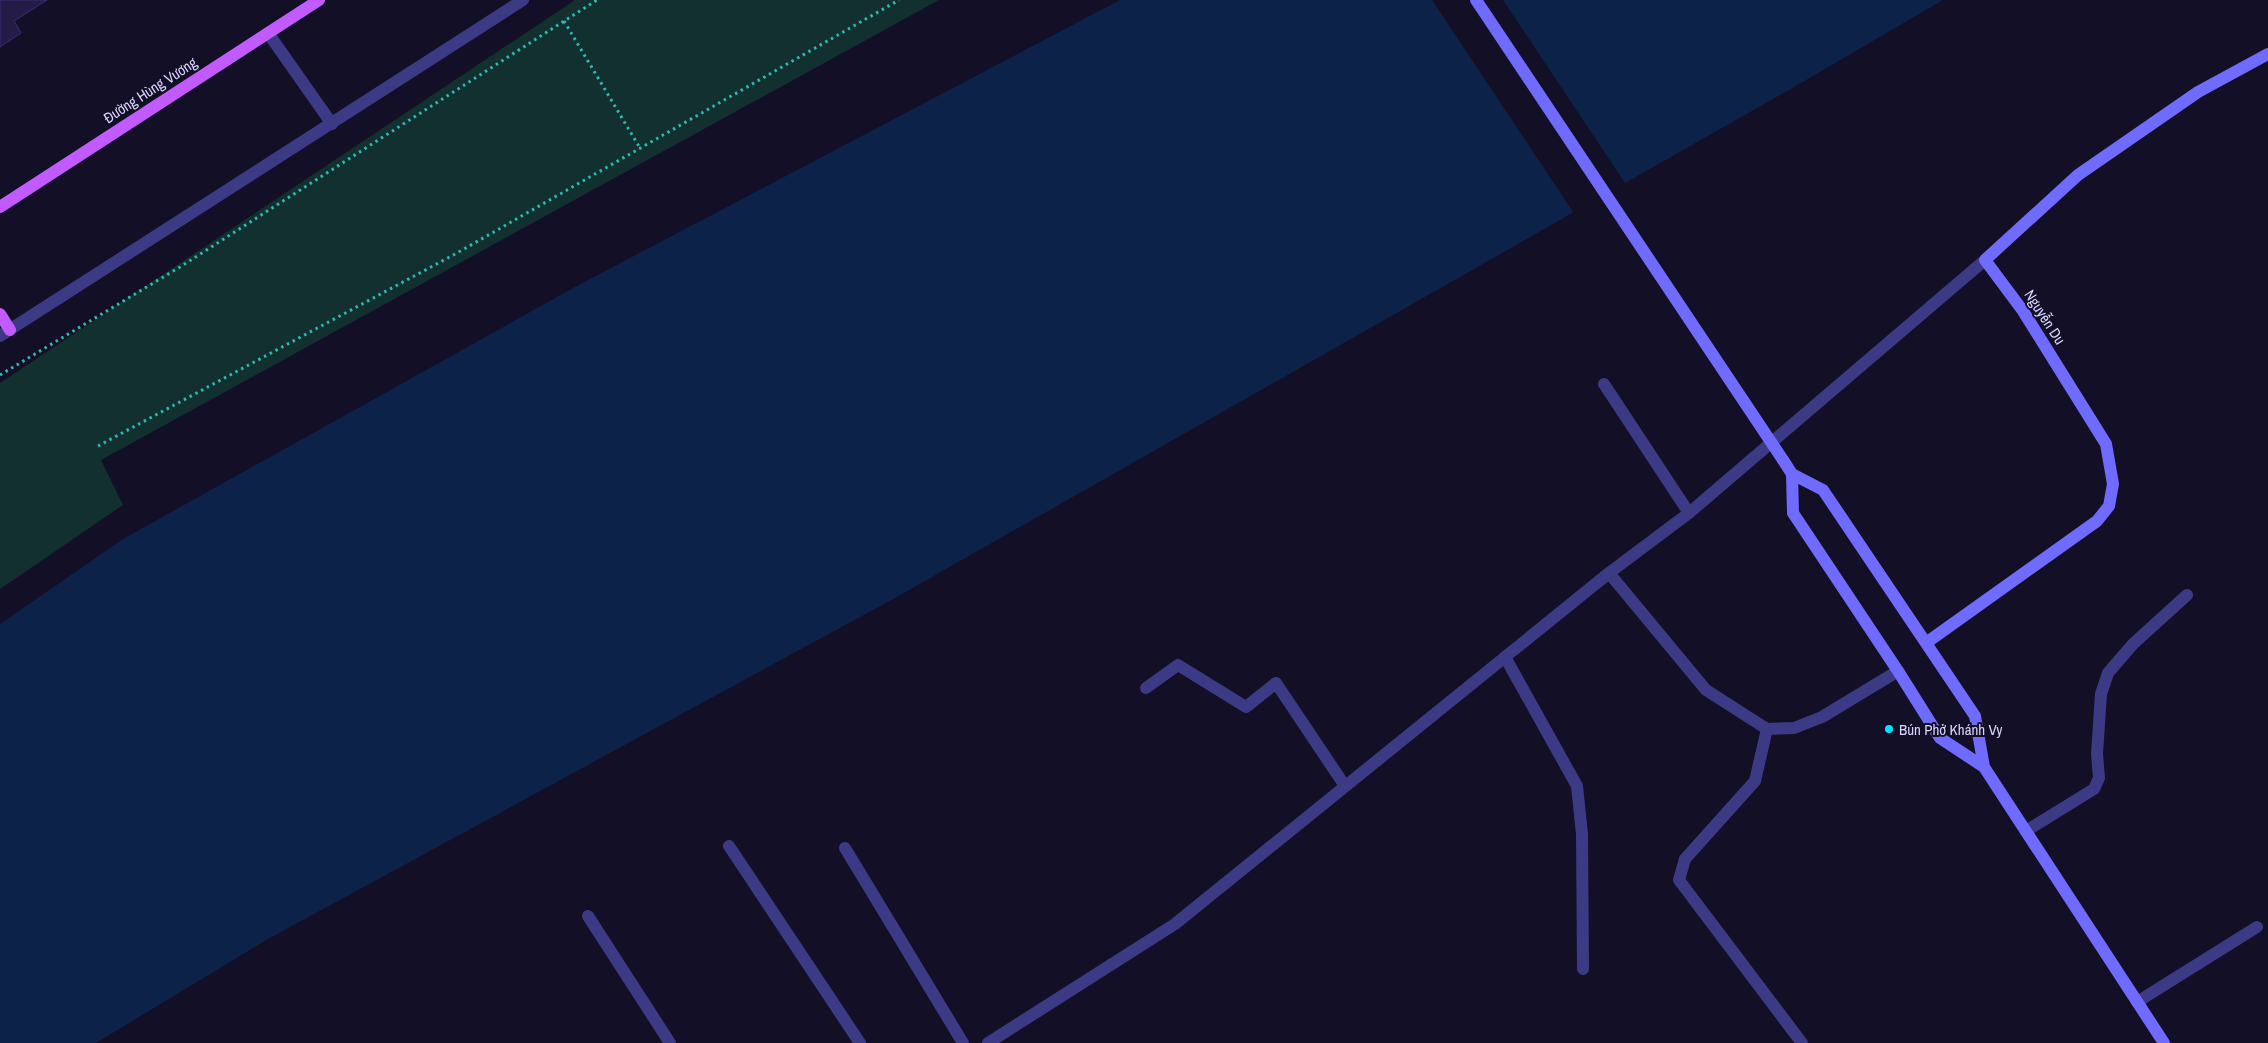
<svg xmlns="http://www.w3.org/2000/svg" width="2268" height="1043" viewBox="0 0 2268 1043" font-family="'Archivo Narrow',sans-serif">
<rect width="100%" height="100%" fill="#130f26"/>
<path fill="#12302f" d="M575,0H939L101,460L123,505L0,589V383Z"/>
<path fill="#0c2248" d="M1120,0H1943L1789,90L895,598L268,939L96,1043H0V624L123,539L573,288Z"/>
<path fill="#130f26" d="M1432,0H1503L1627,186L1575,215Z"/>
<path fill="#241b47" stroke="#3b2d73" d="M0,0H47L14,21L21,33L0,47Z"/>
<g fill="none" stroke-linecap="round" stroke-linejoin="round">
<path stroke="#2fb8b0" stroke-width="3" stroke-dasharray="2.5 4" stroke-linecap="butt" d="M564,21L640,148
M0,375L180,267L597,0
M98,446L457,253L899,0"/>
<path stroke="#3d3a85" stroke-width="12" d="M1604,384L1689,513
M1505,657L1577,786L1582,834L1583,969
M1146,688L1178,665L1246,707L1276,683L1345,786
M2026,831L2094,789L2099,778L2097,754L2101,694L2108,673L2133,644L2187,595
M729,846L860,1043
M845,848L963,1043
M588,916L670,1043
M2137,1002L2257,927"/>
<path stroke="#3d3a85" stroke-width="12" d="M268,33L332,124
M0,336L523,0
M1767,729L1755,781L1685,859L1679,880L1802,1043"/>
<path stroke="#3d3a85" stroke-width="12" d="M1609,573L1706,690L1767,729L1794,728L1822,717L1898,671
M988,1043L1175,924L1609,573L1689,513L1985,260"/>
<path stroke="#6f6bff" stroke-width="12" d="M1783,460L1792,474L1823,490L1975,716L1984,767L2164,1043
M1792,474L1793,513L1898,671L1940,738L1984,767
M1926,643L2097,521L2109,506L2113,484L2106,444L2023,311L1985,260L2078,175L2198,92L2268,54"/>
<path stroke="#c25bff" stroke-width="12" d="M0,207L319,0
M0,314L10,330"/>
<path stroke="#6f6bff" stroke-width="12" d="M1476,0L1783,460"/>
</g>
<circle fill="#00e5ff" stroke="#130f26" stroke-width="2" cx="1889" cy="729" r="5"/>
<g text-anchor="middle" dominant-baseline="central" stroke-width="4" stroke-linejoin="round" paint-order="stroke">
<g font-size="15" fill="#d9d4ff" stroke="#130f26">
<text transform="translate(150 90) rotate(-33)">Đường Hùng Vương</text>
<text transform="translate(2045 317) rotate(57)">Nguyễn Du</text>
</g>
<g font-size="15" fill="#d9d4ff" stroke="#130f26" text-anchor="start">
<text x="1899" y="729">Bún Phở Khánh Vy</text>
</g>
</g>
</svg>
